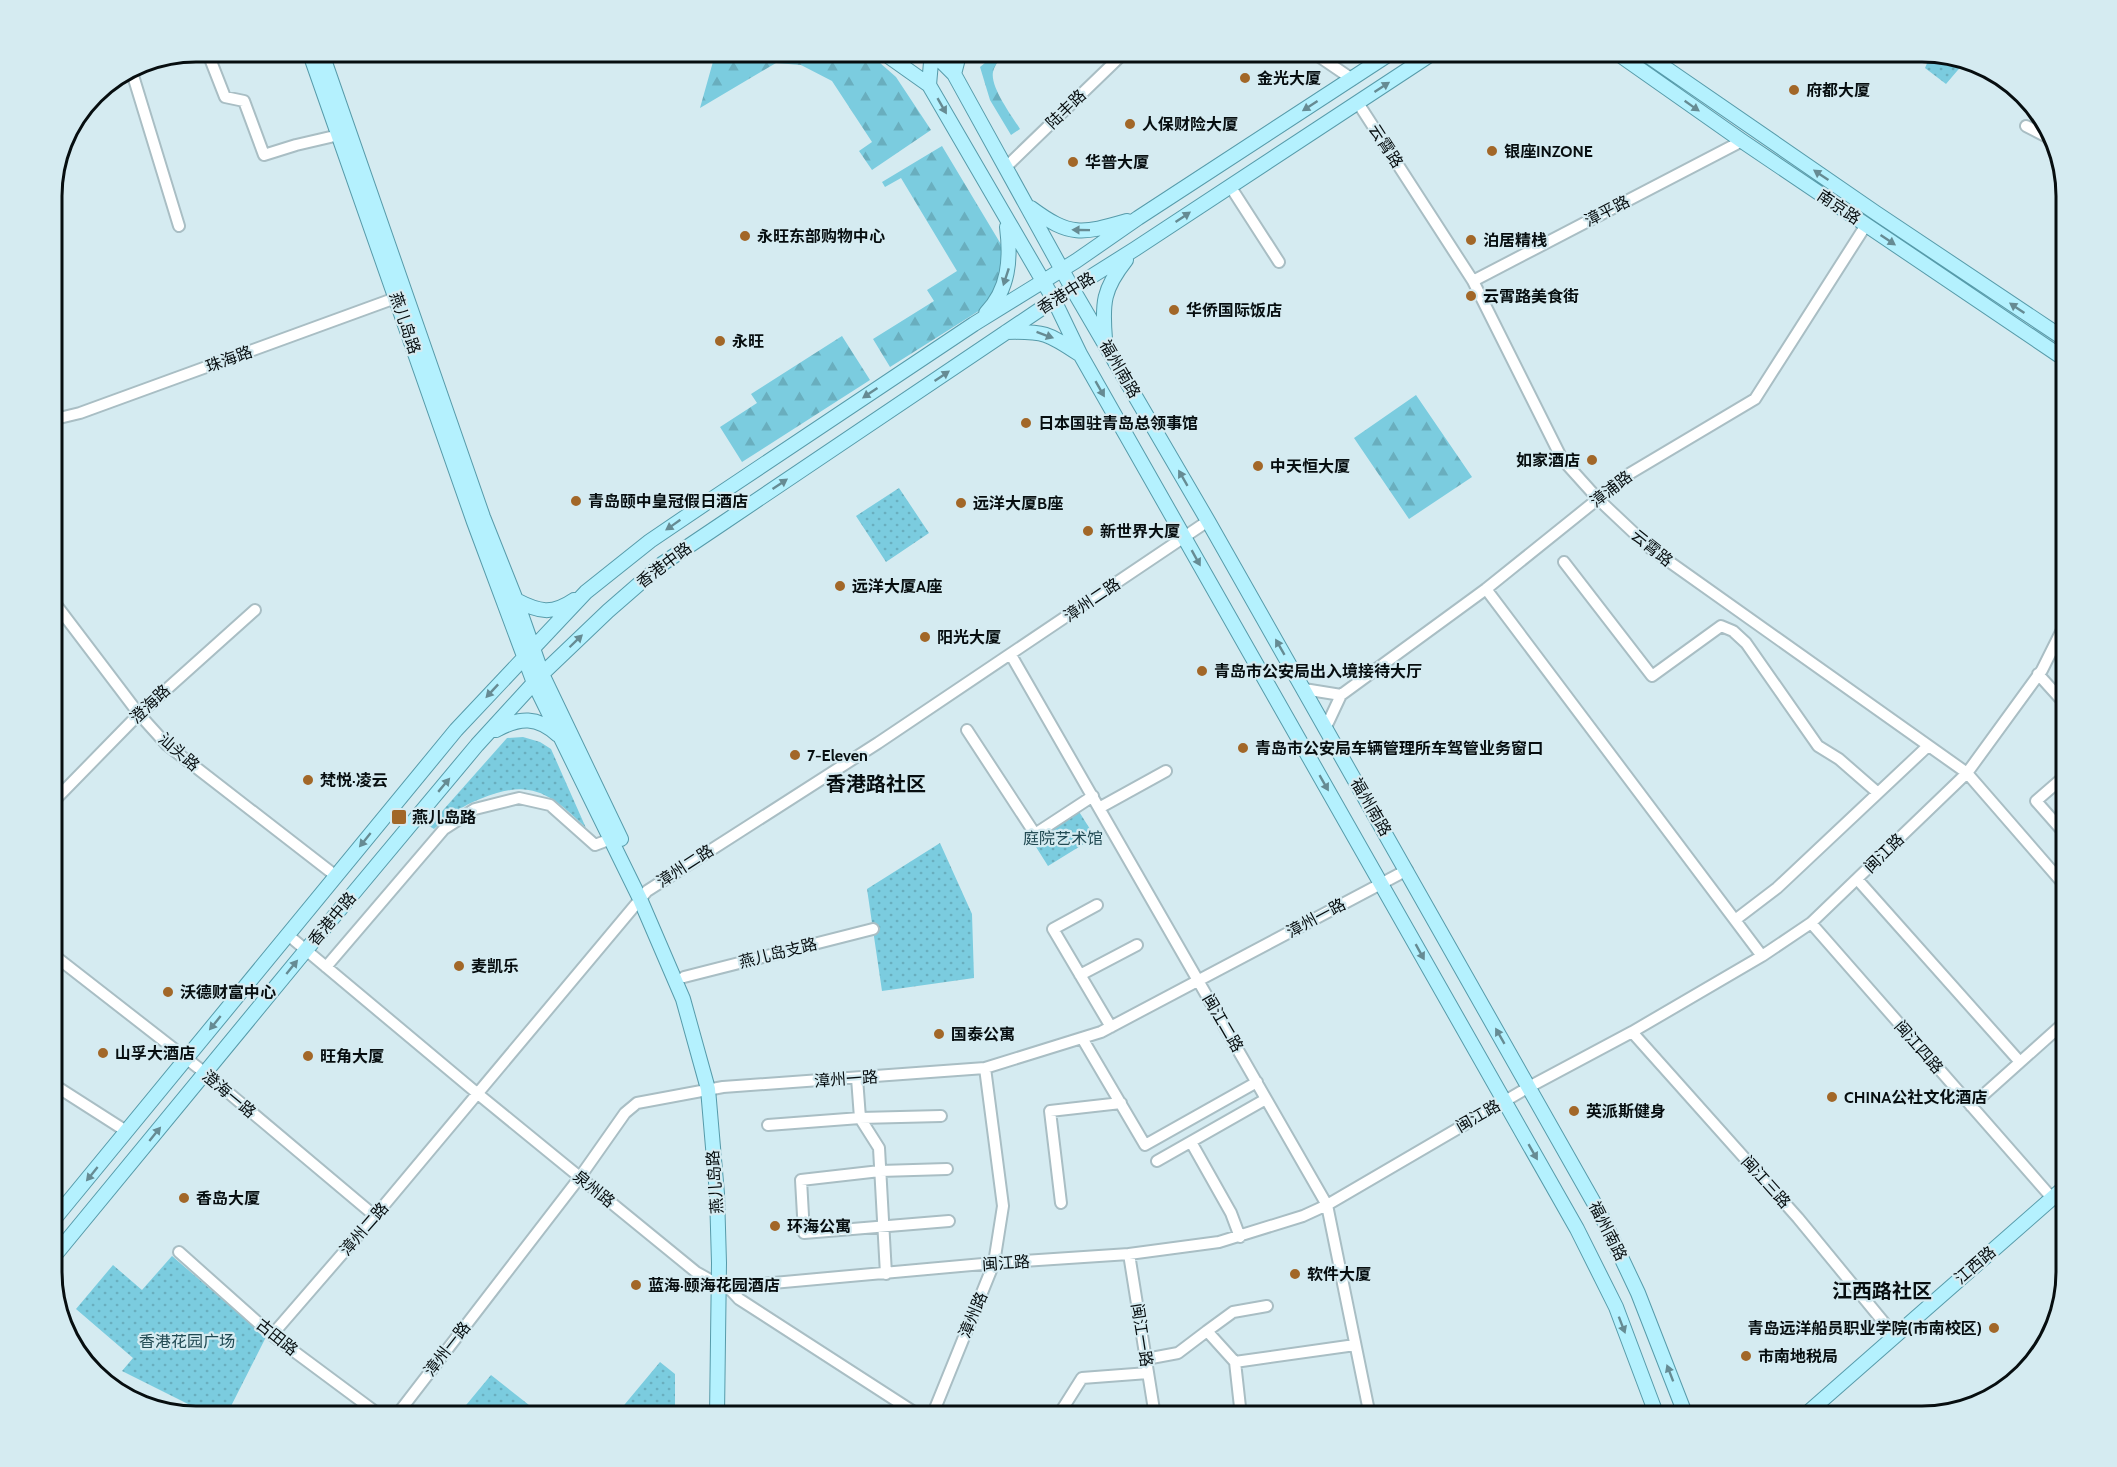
<svg xmlns="http://www.w3.org/2000/svg" width="2117" height="1467" viewBox="0 0 2117 1467" font-family="Cabin,'Noto Sans SC',sans-serif">
<defs>
<pattern id="green-dots" width="8" height="8" patternUnits="userSpaceOnUse" patternTransform="scale(1.5)"><rect width="8" height="8" fill="#7bccdf"/><path d="M2 2h.1M6 6h.1" fill="none" stroke="#69aebe" stroke-width="1.8" stroke-linecap="round"/></pattern>
<pattern id="forest-firs" width="22" height="20" patternUnits="userSpaceOnUse" patternTransform="scale(1.5)"><rect width="22" height="20" fill="#7bccdf"/><path d="M5 1l3.5 6h-7zM16 11l3.5 6h-7z" fill="#69aebe"/></pattern>
</defs>
<rect width="100%" height="100%" fill="#d5ebf1"/>
<path fill="url(#green-dots)" d="M1931,54L1963,64L1946,84L1925,68Z
M899,488L929,533L886,562L856,516Z
M523,737L540,742L551,749L586,828C550,793 530,778 480,799C462,806 448,816 434,829L429,826L507,738Z
M1078,810L1095,837L1048,866L1031,839Z
M940,843L972,914L974,978L882,991L867,889Z
M172,1256L266,1337L226,1416H212L122,1371L133,1358L76,1309L113,1265L142,1290Z
M660,1362L675,1374V1416H615Z
M491,1375L543,1416H457Z"/>
<path fill="url(#forest-firs)" d="M716,51L856,52L879,62L896,77L931,130L872,170L859,151L872,142L832,81L801,65L776,63L700,108Z
M987,51H1006C1001,57 995,64 993,72C990,87 1012,116 1020,129L1011,135L990,100L980,67L986,62L984,59L987,53Z
M942,146L1005,251L1002,274L985,307L890,367L873,339L934,301L927,290L957,271L901,178L885,187L882,182Z
M842,336L870,380L742,462L720,427L757,403L751,394Z
M1416,395L1472,477L1409,519L1354,438Z"/>
<g fill="none" stroke-linecap="round" stroke-linejoin="round">
<defs>
<path id="minor" d="M207,51L225,97L244,101L264,155L296,145L339,135
M1311,51L1352,79
M131,69L179,226
M1358,103L1473,281L1562,459L1598,499L1650,548L1967,773L2066,887
M2026,126L2053,140
M1006,167L1126,51
M1230,186L1279,262
M1473,281L1742,141
M51,420L80,413L401,296
M1564,562L1652,676L1721,626L1733,631L1746,643L1818,746L1839,759L1878,793
M1486,589L1762,956
M51,598L139,714L167,745L336,876
M1011,655L1327,1205L1370,1416
M2038,674L2066,705
M1304,689L1341,695L1486,589L1629,474L1755,399L1866,225
M1326,727L1341,695
M967,730L1035,834L1093,796
M2066,775L2036,801L2066,835
M51,804L139,714L255,610
M1099,808L1166,771
M1857,879L2020,1062
M1097,905L1053,929L1111,1027
M1735,920L1777,888L1928,746
M1811,923L2052,1198
M288,935L478,1094L696,1272L719,1285L728,1287L739,1299L920,1416
M51,953L205,1073L375,1216
M326,967L444,829L475,809L519,798L550,805L595,845L611,839
M1080,975L1137,945
M684,977L873,929
M1632,1032L1798,1218L1895,1336
M1082,1038L1145,1145L1257,1082
M857,1078L860,1118L879,1148L886,1274
M51,1083L126,1131
M1971,1106L2066,1021
M768,1125L860,1118L941,1116
M1191,1142L1231,1213L1240,1237
M1157,1161L1266,1099
M947,1169L880,1171L801,1180L804,1233L949,1221
M1061,1203L1050,1111L1121,1103
M179,1252L272,1335L381,1416
M1129,1254L1155,1416
M728,1287L994,1263L1129,1254L1219,1242L1303,1216L1327,1205L1529,1087L1632,1032L1762,956L1811,923L1967,773L2042,670L2066,622
M272,1335L375,1216L647,891L878,743L1208,521
M1146,1359L1178,1353L1207,1331
M1235,1362L1207,1331L1233,1312L1267,1306
M396,1416L580,1177L625,1113L637,1103L723,1087L985,1068L1101,1032L1407,870
M932,1416L994,1263L1003,1206L985,1068
M1058,1416L1082,1378L1148,1373
M1241,1416L1235,1362L1355,1345"/>
<path id="major" d="M309,51L474,522L534,683L640,899L683,999L708,1089L717,1194L719,1263L717,1416
M321,51L483,517L516,600L542,674L621,839
M881,51L929,85
M931,51L954,74L1072,288L1208,521L1602,1217L1638,1293L1686,1416
M932,51L929,85L1054,300L1080,354L1577,1229L1616,1307L1657,1416
M1614,51L1742,141L2066,360
M1641,51L1876,213L2066,340
M954,74L960,51
M1031,208C1070,237 1082,234 1127,221
M986,313C1009,289 1011,259 1007,227
M1006,332C1044,331 1048,333 1079,354
M1105,339C1102,303 1103,289 1126,260
M516,600C539,612 552,615 574,600
M496,730C520,717 537,716 558,735
M51,1223L456,730L586,592L650,541L709,501L974,324L1076,261L1138,218L1394,51
M51,1260L306,950L477,745L542,674L608,611L662,564L723,523L1054,300L1135,249L1436,51
M1804,1416L2066,1186"/>
</defs>
<use href="#minor" stroke="#a9bec4" stroke-width="14"/>
<use href="#major" stroke="#579baa" stroke-width="16"/>
<use href="#minor" stroke="#fff" stroke-width="10"/>
<use href="#major" stroke="#b4f1fe" stroke-width="14"/>
</g>
<defs><path id="oneway-solid" d="M-6-.8H1V-3.2L6.5 0L1 3.2V.8H-6Z" transform="scale(1.5)"/></defs>
<g fill="#668b93">
<use href="#oneway-solid" transform="translate(1382 87) rotate(-33)"/>
<use href="#oneway-solid" transform="translate(942 106) rotate(60)"/>
<use href="#oneway-solid" transform="translate(1310 106) rotate(147)"/>
<use href="#oneway-solid" transform="translate(1692 106) rotate(35)"/>
<use href="#oneway-solid" transform="translate(1821 175) rotate(-146)"/>
<use href="#oneway-solid" transform="translate(1183 217) rotate(-34)"/>
<use href="#oneway-solid" transform="translate(1081 230) rotate(-179)"/>
<use href="#oneway-solid" transform="translate(1888 240) rotate(34)"/>
<use href="#oneway-solid" transform="translate(1006 277) rotate(108)"/>
<use href="#oneway-solid" transform="translate(2017 308) rotate(-146)"/>
<use href="#oneway-solid" transform="translate(1045 335) rotate(20)"/>
<use href="#oneway-solid" transform="translate(942 376) rotate(-34)"/>
<use href="#oneway-solid" transform="translate(1100 389) rotate(60)"/>
<use href="#oneway-solid" transform="translate(870 393) rotate(146)"/>
<use href="#oneway-solid" transform="translate(1183 478) rotate(-120)"/>
<use href="#oneway-solid" transform="translate(780 484) rotate(-34)"/>
<use href="#oneway-solid" transform="translate(673 525) rotate(145)"/>
<use href="#oneway-solid" transform="translate(1196 558) rotate(61)"/>
<use href="#oneway-solid" transform="translate(576 641) rotate(-44)"/>
<use href="#oneway-solid" transform="translate(1280 647) rotate(-120)"/>
<use href="#oneway-solid" transform="translate(492 691) rotate(133)"/>
<use href="#oneway-solid" transform="translate(1324 783) rotate(60)"/>
<use href="#oneway-solid" transform="translate(444 785) rotate(-50)"/>
<use href="#oneway-solid" transform="translate(365 840) rotate(129)"/>
<use href="#oneway-solid" transform="translate(1420 952) rotate(61)"/>
<use href="#oneway-solid" transform="translate(292 967) rotate(-51)"/>
<use href="#oneway-solid" transform="translate(215 1023) rotate(129)"/>
<use href="#oneway-solid" transform="translate(1500 1036) rotate(-120)"/>
<use href="#oneway-solid" transform="translate(155 1134) rotate(-51)"/>
<use href="#oneway-solid" transform="translate(1533 1152) rotate(60)"/>
<use href="#oneway-solid" transform="translate(92 1174) rotate(129)"/>
<use href="#oneway-solid" transform="translate(1622 1325) rotate(69)"/>
<use href="#oneway-solid" transform="translate(1670 1373) rotate(-111)"/>
</g>
<g fill="#a26728" stroke="#d5ebf1" stroke-width="2">
<circle cx="1245" cy="78" r="6"/>
<circle cx="1794" cy="90" r="6"/>
<circle cx="1130" cy="124" r="6"/>
<circle cx="1492" cy="151" r="6"/>
<circle cx="1073" cy="162" r="6"/>
<circle cx="745" cy="236" r="6"/>
<circle cx="1471" cy="240" r="6"/>
<circle cx="1471" cy="296" r="6"/>
<circle cx="1174" cy="310" r="6"/>
<circle cx="720" cy="341" r="6"/>
<circle cx="1026" cy="423" r="6"/>
<circle cx="1592" cy="460" r="6"/>
<circle cx="1258" cy="466" r="6"/>
<circle cx="576" cy="501" r="6"/>
<circle cx="961" cy="503" r="6"/>
<circle cx="1088" cy="531" r="6"/>
<circle cx="840" cy="586" r="6"/>
<circle cx="925" cy="637" r="6"/>
<circle cx="1202" cy="671" r="6"/>
<circle cx="1243" cy="748" r="6"/>
<circle cx="795" cy="755" r="6"/>
<circle cx="308" cy="780" r="6"/>
<rect x="391" y="809" width="16" height="16" rx="3"/>
<circle cx="459" cy="966" r="6"/>
<circle cx="168" cy="992" r="6"/>
<circle cx="939" cy="1034" r="6"/>
<circle cx="103" cy="1053" r="6"/>
<circle cx="308" cy="1056" r="6"/>
<circle cx="1832" cy="1097" r="6"/>
<circle cx="1574" cy="1111" r="6"/>
<circle cx="184" cy="1198" r="6"/>
<circle cx="775" cy="1226" r="6"/>
<circle cx="1295" cy="1274" r="6"/>
<circle cx="636" cy="1285" r="6"/>
<circle cx="1994" cy="1328" r="6"/>
<circle cx="1746" cy="1356" r="6"/>
</g>
<g text-anchor="middle" dominant-baseline="central" stroke-width="4.5" stroke-linejoin="round" paint-order="stroke">
<g font-size="16" font-weight="bold" fill="#070e10" stroke="#d5ebf1" text-anchor="start">
<text x="1257" y="78">金光大厦</text>
<text x="1806" y="90">府都大厦</text>
<text x="1142" y="124">人保财险大厦</text>
<text x="1504" y="151">银座INZONE</text>
<text x="1085" y="162">华普大厦</text>
<text x="757" y="236">永旺东部购物中心</text>
<text x="1483" y="240">泊居精栈</text>
<text x="1483" y="296">云霄路美食街</text>
<text x="1186" y="310">华侨国际饭店</text>
<text x="732" y="341">永旺</text>
<text x="1038" y="423">日本国驻青岛总领事馆</text>
<text x="1580" y="460" text-anchor="end">如家酒店</text>
<text x="1270" y="466">中天恒大厦</text>
<text x="588" y="501">青岛颐中皇冠假日酒店</text>
<text x="973" y="503">远洋大厦B座</text>
<text x="1100" y="531">新世界大厦</text>
<text x="852" y="586">远洋大厦A座</text>
<text x="937" y="637">阳光大厦</text>
<text x="1214" y="671">青岛市公安局出入境接待大厅</text>
<text x="1255" y="748">青岛市公安局车辆管理所车驾管业务窗口</text>
<text x="807" y="755">7-Eleven</text>
<text x="320" y="780">梵悦·凌云</text>
<text x="412" y="817">燕儿岛路</text>
<text x="471" y="966">麦凯乐</text>
<text x="180" y="992">沃德财富中心</text>
<text x="951" y="1034">国泰公寓</text>
<text x="115" y="1053">山孚大酒店</text>
<text x="320" y="1056">旺角大厦</text>
<text x="1844" y="1097">CHINA公社文化酒店</text>
<text x="1586" y="1111">英派斯健身</text>
<text x="196" y="1198">香岛大厦</text>
<text x="787" y="1226">环海公寓</text>
<text x="1307" y="1274">软件大厦</text>
<text x="648" y="1285">蓝海·颐海花园酒店</text>
<text x="1982" y="1328" text-anchor="end">青岛远洋船员职业学院(市南校区)</text>
<text x="1758" y="1356">市南地税局</text>
</g>
<g font-size="16" fill="#070e10" stroke="#d5ebf1">
<text transform="translate(1066 109) rotate(-44)">陆丰路</text>
<text transform="translate(1386 146) rotate(57)">云霄路</text>
<text transform="translate(1839 207) rotate(34)">南京路</text>
<text transform="translate(1607 211) rotate(-27)">漳平路</text>
<text transform="translate(1066 293) rotate(-32)">香港中路</text>
<text transform="translate(405 323) rotate(71)">燕儿岛路</text>
<text transform="translate(229 359) rotate(-20)">珠海路</text>
<text transform="translate(1120 369) rotate(60)">福州南路</text>
<text transform="translate(1611 489) rotate(-38)">漳浦路</text>
<text transform="translate(1652 548) rotate(39)">云霄路</text>
<text transform="translate(664 565) rotate(-37)">香港中路</text>
<text transform="translate(1092 600) rotate(-34)">漳州二路</text>
<text transform="translate(150 704) rotate(-43)">澄海路</text>
<text transform="translate(179 752) rotate(41)">汕头路</text>
<text transform="translate(1371 807) rotate(60)">福州南路</text>
<text transform="translate(1884 853) rotate(-44)">闽江路</text>
<text transform="translate(685 866) rotate(-33)">漳州二路</text>
<text transform="translate(1316 918) rotate(-28)">漳州一路</text>
<text transform="translate(332 919) rotate(-50)">香港中路</text>
<text transform="translate(778 953) rotate(-14)">燕儿岛支路</text>
<text transform="translate(1223 1023) rotate(60)">闽江二路</text>
<text transform="translate(1919 1047) rotate(49)">闽江四路</text>
<text transform="translate(846 1079) rotate(-4)">漳州一路</text>
<text transform="translate(229 1094) rotate(40)">澄海一路</text>
<text transform="translate(1478 1116) rotate(-30)">闽江路</text>
<text transform="translate(715 1182) rotate(-94)">燕儿岛路</text>
<text transform="translate(1766 1182) rotate(48)">闽江三路</text>
<text transform="translate(594 1189) rotate(39)">泉州路</text>
<text transform="translate(364 1229) rotate(-49)">漳州二路</text>
<text transform="translate(1608 1231) rotate(63)">福州南路</text>
<text transform="translate(1006 1263) rotate(-4)">闽江路</text>
<text transform="translate(1975 1265) rotate(-41)">江西路</text>
<text transform="translate(973 1315) rotate(-67)">漳州路</text>
<text transform="translate(1142 1335) rotate(81)">闽江一路</text>
<text transform="translate(277 1337) rotate(39)">古田路</text>
<text transform="translate(447 1349) rotate(-52)">漳州一路</text>
</g>
<g font-size="16" fill="#214a53" stroke="#d5ebf1">
<text x="1063" y="838">庭院艺术馆</text>
<text x="187" y="1341">香港花园广场</text>
</g>
<g font-size="20" font-weight="bold" fill="#070e10" stroke="#d5ebf1">
<text x="876" y="784">香港路社区</text>
<text x="1882" y="1291">江西路社区</text>
</g>
</g>
<path d="M0 0H2117V1467H0ZM196 62H1922A134 134 0 0 1 2056 196V1272A134 134 0 0 1 1922 1406H196A134 134 0 0 1 62 1272V196A134 134 0 0 1 196 62Z" fill="#d5ebf1" fill-rule="evenodd"/>
<path fill="none" stroke="#070e10" stroke-width="3" d="M196 62H1922A134 134 0 0 1 2056 196V1272A134 134 0 0 1 1922 1406H196A134 134 0 0 1 62 1272V196A134 134 0 0 1 196 62Z"/>
</svg>
